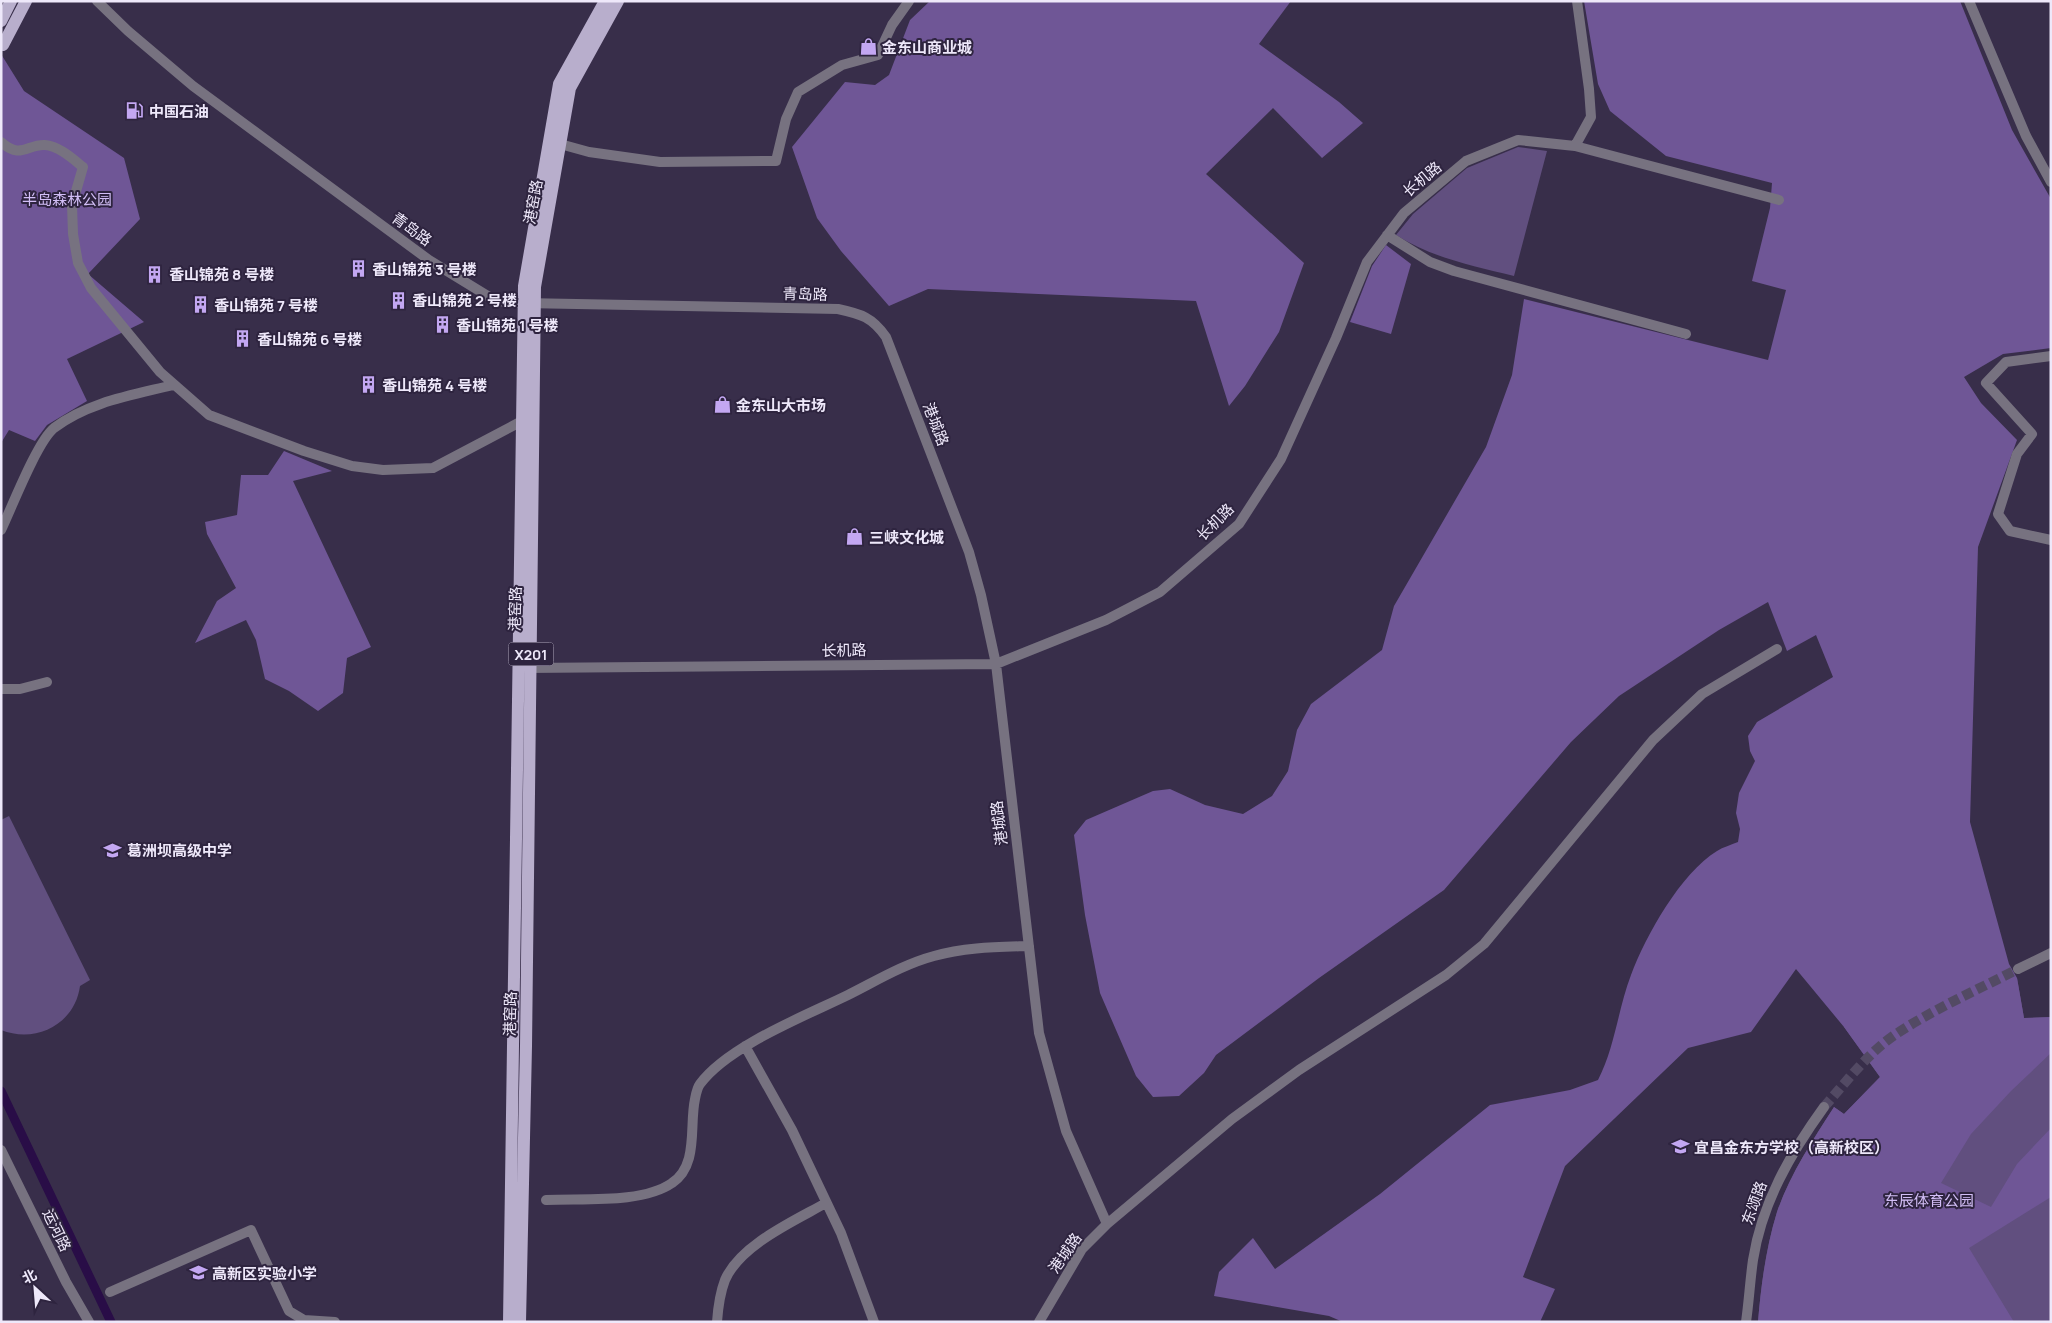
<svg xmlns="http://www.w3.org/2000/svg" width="2052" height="1323" viewBox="0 0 2052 1323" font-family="Manrope,'Noto Sans SC',sans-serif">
<rect width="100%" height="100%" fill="#382e4a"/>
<path fill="#614f7f" d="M1518,147L1547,151L1514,276C1474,266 1432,258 1396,235L1413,214L1467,168Z
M9,816L90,980L80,986C75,1024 36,1044 1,1030V820Z
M2017,978L2024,1018L2051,1017V1322H1758C1761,1285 1766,1248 1777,1212C1790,1174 1813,1140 1834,1107L1844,1114L1880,1077L1844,1027Z"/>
<path fill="#6f5696" d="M930,1H1291L1259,44L1339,102L1363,123L1322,158L1273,108L1206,174L1304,263L1279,332L1245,386L1229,406L1196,301L928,289L889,306L841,251L817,218L792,147L845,82L875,85L889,75L910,20Z
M1584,1H1960L2012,130L2051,199V348L2003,354L1964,377L1981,403L2017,440L1978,547L1970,822L2009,964L2017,978L2024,1018L2051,1017V1053L2011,1091L1971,1134L1941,1183L1991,1207L2017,1164L2051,1128V1197L1969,1248L2014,1322H1758C1761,1285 1766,1248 1777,1212C1790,1174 1813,1140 1834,1107L1844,1114L1880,1077L1844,1027L1796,969L1751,1032L1688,1048L1565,1166L1523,1277L1555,1289L1540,1322H1343L1329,1316L1214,1296L1219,1272L1253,1238L1275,1269L1380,1194L1490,1105L1570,1090L1598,1080C1615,1047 1618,1009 1631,975C1646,935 1681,873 1717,851C1723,847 1731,845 1738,842L1740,829L1736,813L1739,793L1755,761L1750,751L1748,736L1757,722L1833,677L1816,635L1787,651L1768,602L1719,630L1619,696L1571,742L1444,890L1319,978L1216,1055L1204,1073L1179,1096L1153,1097L1136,1076L1100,993L1085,915L1074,835L1086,820L1153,791L1170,789L1205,805L1243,814L1272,796L1288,771L1297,730L1311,704L1382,650L1394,606L1486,447L1512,375L1524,299L1768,360L1786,290L1752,281L1770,208L1772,183L1666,156L1610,111L1598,84Z
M1,54L24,91L124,158L140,219L88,274L144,322L67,359L87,401L47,425L35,441L9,430L1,443Z
M1386,245L1411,264L1391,334L1350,322L1372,266Z
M284,451L332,471L293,481L371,647L347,658L343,693L318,711L289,691L265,679L256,640L246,620L195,643L217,601L236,588L207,534L205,522L237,515L241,475H268Z"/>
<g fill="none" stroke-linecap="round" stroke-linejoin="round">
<path stroke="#290d47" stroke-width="9" d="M1,1091L111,1322"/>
<path stroke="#534a64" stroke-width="10" stroke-dasharray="10 5" stroke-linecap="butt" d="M1824,1107C1846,1082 1868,1053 1896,1034C1934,1009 1977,990 2018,969"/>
<path stroke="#777280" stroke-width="10" d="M97,1L128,31L193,86L429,260L496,301L523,303L838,309C861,314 872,317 886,337L969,552L981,595L996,664L1039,1033L1066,1131L1107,1224L1082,1249L1039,1322
M1969,1L2026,136L2051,182
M1,142C21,160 27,144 45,145C59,146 73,159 83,167L72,205L73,234L78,263L91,288L160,372L209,415L304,451L352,466L383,470L433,468L522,421
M560,144L589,152L660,162L776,161L786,119L798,92L842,65L878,55L892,25L909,1
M1575,146L1591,117L1589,89L1577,1
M1387,235L1430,262L1454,271L1686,334
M2051,356L2006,362L1986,383L2032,434L2017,454L1998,514L2010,531L2051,540
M1,530C12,507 37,442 54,428C88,402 133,395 173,385
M525,668L996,664L1106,620L1160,592L1239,524L1281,459L1336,338L1367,262L1404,213L1466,161L1518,140L1575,146L1779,200
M1,689H20L47,682
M2018,969L2051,953
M745,1046L792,1130L841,1233L874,1322
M1,1150L66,1282L89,1322
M546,1200C582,1198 642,1204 672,1183C699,1165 689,1126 695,1099C696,1094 697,1088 700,1084C728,1046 805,1016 848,995C876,981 904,964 934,956C965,947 997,947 1029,946
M1107,1224L1232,1119L1299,1070L1446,975L1484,944L1653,740L1702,694L1777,649
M110,1292L251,1230L289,1311L304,1320L335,1322
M717,1322C718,1308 720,1293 725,1280C740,1245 794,1221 826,1203
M1746,1322C1749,1301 1750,1281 1753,1260C1762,1203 1790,1154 1824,1107"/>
<path stroke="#b8aecc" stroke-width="12" d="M1,21L11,1
M3,45L26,1
M509,1322L524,286L559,84L605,1
M520,1322L526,1046L535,287L570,88L618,1"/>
</g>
<defs>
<symbol id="shop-bare" viewBox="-9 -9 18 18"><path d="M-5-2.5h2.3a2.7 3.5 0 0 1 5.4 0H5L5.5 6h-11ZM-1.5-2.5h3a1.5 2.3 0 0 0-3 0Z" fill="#c3a7f2" stroke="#2e243f" stroke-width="2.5" paint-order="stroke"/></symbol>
<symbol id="fuel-bare" viewBox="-9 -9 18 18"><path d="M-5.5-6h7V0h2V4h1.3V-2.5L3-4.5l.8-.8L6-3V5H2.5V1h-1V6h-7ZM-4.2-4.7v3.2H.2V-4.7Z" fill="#c3a7f2" stroke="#2e243f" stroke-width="2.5" paint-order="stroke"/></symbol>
<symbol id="building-bare" viewBox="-9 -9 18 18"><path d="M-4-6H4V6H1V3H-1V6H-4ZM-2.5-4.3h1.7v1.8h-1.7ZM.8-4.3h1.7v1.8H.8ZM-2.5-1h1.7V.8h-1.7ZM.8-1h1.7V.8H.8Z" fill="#c3a7f2" stroke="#2e243f" stroke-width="2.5" paint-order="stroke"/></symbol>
<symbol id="school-bare" viewBox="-9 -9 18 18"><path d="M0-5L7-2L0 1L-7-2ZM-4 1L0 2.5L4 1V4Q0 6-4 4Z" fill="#c3a7f2" stroke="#2e243f" stroke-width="2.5" paint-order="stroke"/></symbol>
</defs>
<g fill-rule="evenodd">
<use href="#shop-bare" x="856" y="34" width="25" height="25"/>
<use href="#fuel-bare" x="122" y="98" width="25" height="25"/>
<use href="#building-bare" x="346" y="256" width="25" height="25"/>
<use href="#building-bare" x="142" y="262" width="25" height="25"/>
<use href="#building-bare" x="386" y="288" width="25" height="25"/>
<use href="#building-bare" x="188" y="292" width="25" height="25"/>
<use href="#building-bare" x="430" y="312" width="25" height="25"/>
<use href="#building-bare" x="230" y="326" width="25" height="25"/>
<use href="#building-bare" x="356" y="372" width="25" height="25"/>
<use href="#shop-bare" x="710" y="392" width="25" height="25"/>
<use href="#shop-bare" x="842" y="524" width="25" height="25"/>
<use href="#school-bare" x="100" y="838" width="25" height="25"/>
<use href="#school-bare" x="1668" y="1134" width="25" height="25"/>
<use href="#school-bare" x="186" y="1260" width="25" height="25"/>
</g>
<g text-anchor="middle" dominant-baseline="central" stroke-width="4" stroke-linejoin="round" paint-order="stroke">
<rect fill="#2e243f" stroke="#b4adc2" stroke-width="1" x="508.5" y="642.5" width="45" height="23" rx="4"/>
<g font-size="14" font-weight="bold" fill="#eee8fa">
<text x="531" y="654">X201</text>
</g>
<g font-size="15" font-weight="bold" fill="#eee8fa" stroke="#2e243f" text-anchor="start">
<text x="882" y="47">金东山商业城</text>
<text x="149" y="111">中国石油</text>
<text x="372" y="269">香山锦苑 3 号楼</text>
<text x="169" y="274">香山锦苑 8 号楼</text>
<text x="412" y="300">香山锦苑 2 号楼</text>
<text x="214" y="305">香山锦苑 7 号楼</text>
<text x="456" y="325">香山锦苑 1 号楼</text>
<text x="257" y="339">香山锦苑 6 号楼</text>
<text x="382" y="385">香山锦苑 4 号楼</text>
<text x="736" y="405">金东山大市场</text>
<text x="869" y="537">三峡文化城</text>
<text x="127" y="850">葛洲坝高级中学</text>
<text x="1694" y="1147">宜昌金东方学校（高新校区）</text>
<text x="212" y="1273">高新区实验小学</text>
</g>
<g font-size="15" fill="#eee8fa" stroke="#2e243f">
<text transform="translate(1422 179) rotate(-40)">长机路</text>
<text transform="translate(533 202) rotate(-80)">港窑路</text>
<text transform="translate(412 229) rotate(36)">青岛路</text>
<text transform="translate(805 294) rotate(1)">青岛路</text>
<text transform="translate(936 424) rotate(69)">港城路</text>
<text transform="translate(1215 522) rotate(-45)">长机路</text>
<text transform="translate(515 609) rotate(-89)">港窑路</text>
<text transform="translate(844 650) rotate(-1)">长机路</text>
<text transform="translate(999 823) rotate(-97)">港城路</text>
<text transform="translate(510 1014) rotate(-89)">港窑路</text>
<text transform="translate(1754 1203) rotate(-70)">东颂路</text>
<text transform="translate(57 1230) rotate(64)">运河路</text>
<text transform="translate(1065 1253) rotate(-55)">港城路</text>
</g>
<g font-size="15" fill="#d2bef6" stroke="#2e243f">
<text x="67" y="199">半岛森林公园</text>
<text x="1929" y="1200">东辰体育公园</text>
</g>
</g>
<rect width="2052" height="1323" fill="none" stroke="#eee8fa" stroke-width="5"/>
<g transform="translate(35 1288) rotate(334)" stroke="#2e243f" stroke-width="4" paint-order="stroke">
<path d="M0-4L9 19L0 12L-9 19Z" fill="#eee8fa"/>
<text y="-8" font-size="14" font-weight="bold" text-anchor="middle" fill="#eee8fa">北</text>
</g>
</svg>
